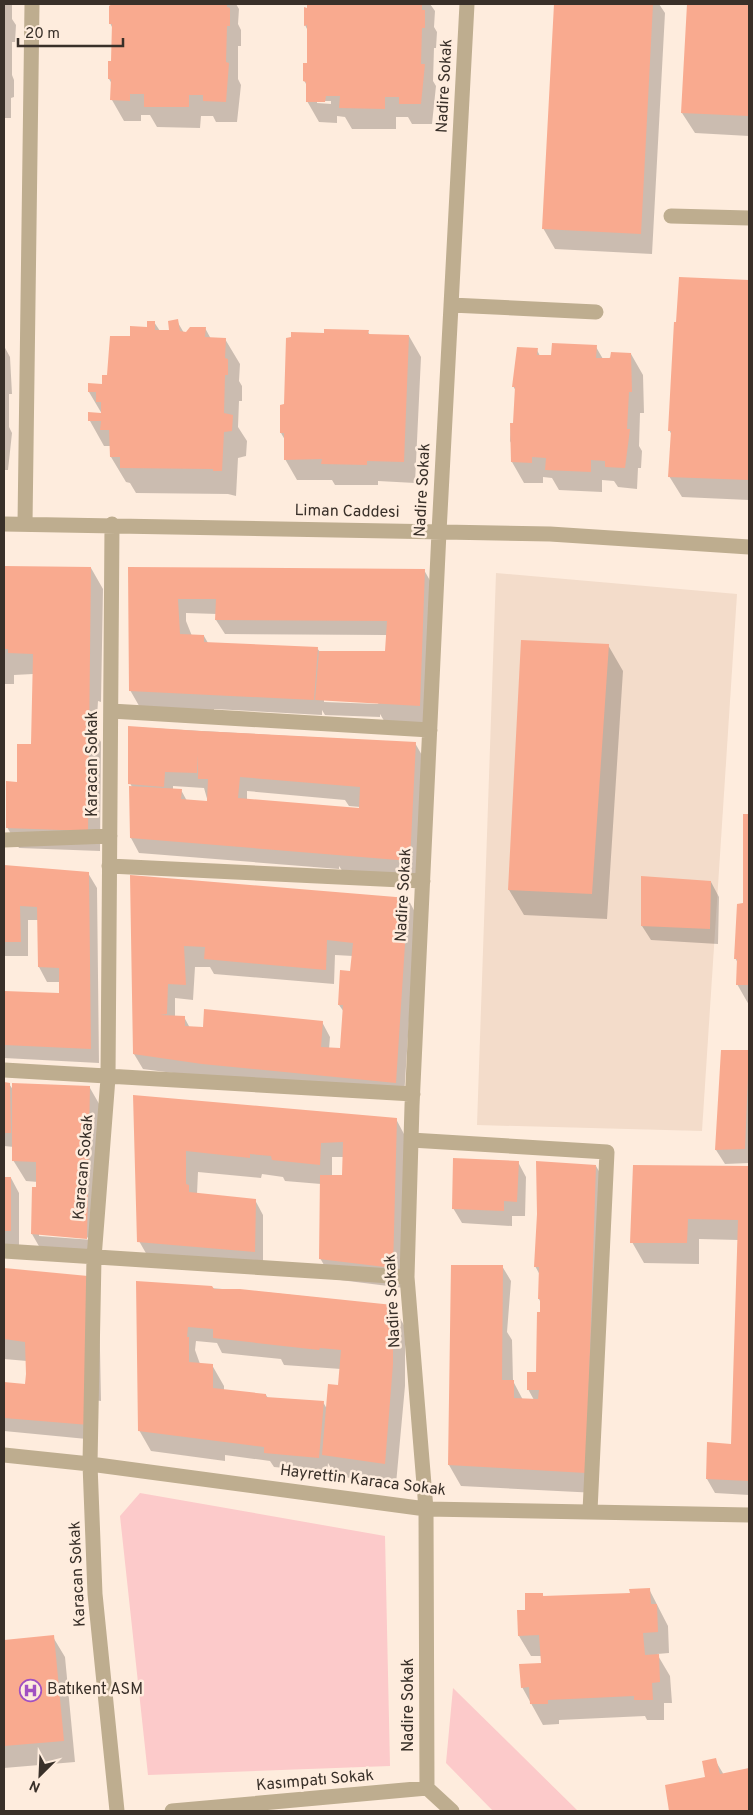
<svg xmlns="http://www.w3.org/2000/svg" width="753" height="1815" viewBox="0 0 753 1815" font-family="Overpass,sans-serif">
<rect width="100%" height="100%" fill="#feecdd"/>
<path fill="#f3dcca" d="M496,573L737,594L702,1131L477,1125Z"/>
<path fill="#fccaca" d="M140,1493L385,1536L390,1766L148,1775L120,1516Z
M453,1688L578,1811H493L446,1763Z"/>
<path fill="#0003" fill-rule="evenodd" d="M4,4H12V19L16,25L15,42H12V75L14,80V97L11,98V118H4Z
M113,4H236L239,9L238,24L241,30V46H238V79L241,85L237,122H216L213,116H201L200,128L157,127L150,115H141V121H124L112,100V84L109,79L113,62V29L110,23Z
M309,4H430L435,11L434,27L437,32L436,48H434L433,81L436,86L432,124H412L408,117H396V129H352L345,117L337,116V123L319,122L307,101V86L304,80L308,64V31L305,25ZM317,101H331V104L317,103Z
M555,4H659L665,13L652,254L555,249L543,228Z
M688,4H749V136L695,133L682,113Z
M680,278L749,282V500L682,497L669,476L672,435L669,430Z
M177,321L184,333L205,328L211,339H225L240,364L239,381L242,386V401H239L238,427L247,441L246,456L238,458L236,496L228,494L136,493L130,483L126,482L111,457V446H104L90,421L102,414L89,392L103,385L131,337L148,328L154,322L160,331H171Z
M368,332L370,335L409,336L421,357L415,483L378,481V485H335L332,480H297L285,459V440L281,433L285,405L325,335Z
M4,346L10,357L12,394H9V427L12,433L8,470H4Z
M596,347L603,359L631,354L643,375L644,413H640L639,446L642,451L641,468H638L637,489L618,487L614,481L602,480V492L559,490L552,478L543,477V483H524L512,462L513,446L510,441L511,424H514L516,391L513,386L537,350L540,356H552Z
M4,568H91L103,589L101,702L98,701L96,734L101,742L100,851L19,848L7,827L18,783L33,746V674L14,675V684H4Z
M129,568L424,570L436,591L432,726L386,724L380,714V717L325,715L322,710V715L214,709V715L142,711L130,690ZM186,613L217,614L216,620L225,634L386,635L387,653L320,652L317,648L208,643L204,636H192L186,621ZM324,700L379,702L378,704L324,702Z
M608,645L623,671L607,919L524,915L509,890Z
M130,727L415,743L427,764L421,882L345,875L339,866V869L139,853L131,838L132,787L130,783ZM173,786L204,788L208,802L187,801L181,790H173ZM247,791L345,800L349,806L360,807V809L247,800Z
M744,816H749V1005L737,984L738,963L735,958L744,905Z
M4,866L88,873L97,888L99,1063L4,1058V992L60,994V982H47L39,967L38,920H28V956H4Z
M131,876L408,899L416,914L404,1097L211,1078L143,1069L134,1054ZM335,955L353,956L351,973L339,1005L344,1012L341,1050L329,1049L330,1037L322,1022L190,1028L184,1017H175V998L193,1000L195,967H210L214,974L334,984Z
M711,882L719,897L718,944L651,940L642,926Z
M722,1051L749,1052V1163L725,1164L716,1150Z
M4,1084H9L14,1091L90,1088L102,1109L95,1253L40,1248L32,1234L39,1189L38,1182L26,1181L13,1160L14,1147L4,1146ZM39,1233L93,1238V1240L39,1236Z
M135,1096L396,1119L404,1134V1288L332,1279L320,1258L321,1184L285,1181L283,1177L262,1174L261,1178L198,1172L197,1194L255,1200L263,1215V1266L151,1262L139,1241ZM332,1157H345L343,1177L332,1176Z
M518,1162L526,1177L525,1216H512V1226L462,1223L453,1208Z
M596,1166L604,1180L597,1493L461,1486L449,1465L502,1266L511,1281L507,1332L512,1340L513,1381L523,1400H534L528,1389L538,1374L541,1303L539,1299L540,1275L535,1266Z
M634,1166L749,1167V1495L715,1493L707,1479L732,1445L738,1240L699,1239V1264L644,1263L632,1242Z
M4,1178H11L19,1193V1246L4,1244Z
M4,1269L87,1277L99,1298L101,1401L93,1400L97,1440L4,1431V1383L26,1386L27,1361L4,1359Z
M137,1282L273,1293L393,1306L405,1327V1386L396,1484L336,1476L328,1463L327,1472L274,1467L270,1461L225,1455V1461L151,1451L139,1430ZM196,1341L217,1343L222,1353L281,1359L284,1365L341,1369L339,1386L327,1409L323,1402L268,1398L266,1395L224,1391V1386L212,1365L200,1364L195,1350Z
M649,1589L668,1626L669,1653L657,1654L670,1676L672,1703H664V1720H647L645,1716L559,1720V1724L543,1725L522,1687L542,1664V1656H531L519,1636L526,1611L542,1594L544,1597L631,1595Z
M53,1637L65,1657L75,1762L4,1768V1641Z
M715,1760L724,1775L749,1769V1811H671L666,1786L707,1778Z"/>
<path fill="#f9aa8f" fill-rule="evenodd" d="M112,4H227V7L230,8V26H227L226,62L229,63L226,102L203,101V95H189V107H144V94H130V101L110,100L111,79H108V61H111L112,24H109V6Z
M307,4H422V10H425V28H422L421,64H425L421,104H399V97H385V109L339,108L340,96H326L325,102H306V82L303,81V63H307V25L304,26V7L307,8Z
M554,4H653L641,234L542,229Z
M687,4H749V116L681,113Z
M679,277L749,280V480L668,477L671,431H668L674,322H676Z
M178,319L180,331L186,332L190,327H206L205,337L226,338L225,358L228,359V375H225L224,413L233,415L232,431L224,432L222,471H213V469L120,468V457H110L109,430H100L101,421H88V412L101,413V402H96V392H88V383L102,384V375H107L110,336H130V326L147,327V321H155V330H169L168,321Z
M324,329L369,330L368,334L409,335L404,462L367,461V465L321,464L322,459L284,460V433H280V405L284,404L286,338L291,337V332L324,333Z
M552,343L597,345L596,358H610L611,352L631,353L632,392H629L627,429H630L625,468L605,467V461L591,460V472L545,470L546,458L532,457V463L511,462L510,423H513L515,387H512L517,347L538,348L537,355H551Z
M4,566L91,567L88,831L6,828V781L17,782V744H31L33,654L8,653V649H4Z
M128,567L425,569L420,706L315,700L319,651H385L387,621L215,620L216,599H178L180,634L204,635V642L318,647L314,700L129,691Z
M521,640L609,644L592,894L508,890Z
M128,726L200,731L416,742L410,861L130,838L129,786L182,789L181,799L207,801L208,779H198V755L197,773L165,772L164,787L128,784ZM240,777L360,787L359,808L238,798Z
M743,814H749V985H736L737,959H734L737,904L743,903Z
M4,865L89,872L91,1049L4,1045V991L59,993V968L38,967L37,907L20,906L21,942H4Z
M130,875L408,898L396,1083L202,1064L133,1054ZM327,940L353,943L350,971L340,970L338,1005H343L340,1048L321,1047L323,1021L204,1009L203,1027L185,1026V1016L160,1015L167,1014L168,984L186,985L184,946L205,947L204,959L326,970Z
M641,876L711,881L710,929L641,926Z
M721,1050H749L745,1149L715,1150Z
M4,1082L10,1083L11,1133H4Z
M12,1083L90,1086L87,1239L31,1234L32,1187H36V1162L12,1161Z
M133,1095L397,1118L393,1268L319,1259L320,1175H342L343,1142L321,1143L320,1165L272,1160L271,1156L250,1154V1158L186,1151V1184L189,1185V1192L256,1199L255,1252L137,1242Z
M453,1158L519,1161L517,1202L504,1201V1211L452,1209Z
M536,1161L596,1165L586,1473L448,1465L451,1265H503L502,1380H514V1398L538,1399L539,1390H527V1372H536L537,1312H540V1299H538L539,1267H534L537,1214Z
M633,1165L749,1166V1481L706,1479L707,1442L731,1444L738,1220L688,1219L687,1243H630Z
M4,1177H11V1231H4Z
M4,1268L88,1276L89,1425L4,1418V1382L25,1384L26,1374L25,1342L4,1339Z
M136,1281L212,1286L214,1289H240L393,1305V1364L385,1464L322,1455L328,1384L338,1385L341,1350L320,1348L319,1350L213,1338V1329L188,1327L187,1337H189V1362L213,1364V1388L266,1394V1397L324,1401L319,1458L264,1453V1447L138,1431Z
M650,1588L651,1604H657L658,1632L643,1633L645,1655L659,1654L660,1682L652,1683L653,1700H634V1696L548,1700V1704H530L529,1687L521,1688L519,1664L541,1663L539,1635L518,1636L517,1610H525V1593H543V1596L630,1593L629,1589Z
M54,1635L64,1741L4,1746V1640Z
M716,1758L720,1774L749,1768V1811H669L665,1785L705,1777L702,1761Z"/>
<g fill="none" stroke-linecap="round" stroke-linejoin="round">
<path stroke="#bead8f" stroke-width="15" d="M671,216L749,218
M451,305L596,312
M4,524L550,534L749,547
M25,524L32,4
M112,524L108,1078L94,1258L90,1464L95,1594L117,1811
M111,711L430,730
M4,840L110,836
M109,866L423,881
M4,1070L413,1094
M411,1140L607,1152L590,1511
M4,1251L407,1277
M4,1455L90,1464L426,1509L749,1515
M427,1788L426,1509L407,1277L412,1106L439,532L467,4
M172,1811L427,1788L452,1811"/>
</g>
<defs>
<symbol id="hospital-ring" viewBox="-11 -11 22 22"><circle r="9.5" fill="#feecdd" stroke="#a151c2" stroke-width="1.5"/><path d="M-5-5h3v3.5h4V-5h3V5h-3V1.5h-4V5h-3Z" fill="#a151c2"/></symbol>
</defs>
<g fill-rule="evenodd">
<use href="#hospital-ring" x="18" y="1678" width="25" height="25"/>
</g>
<g text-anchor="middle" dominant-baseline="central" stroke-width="5" stroke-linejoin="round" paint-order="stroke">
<g font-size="16" fill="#393029" stroke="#feecdd">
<text transform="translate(445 86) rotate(-87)">Nadire Sokak</text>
<text transform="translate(423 490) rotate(-87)">Nadire Sokak</text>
<text transform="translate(347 512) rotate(1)">Liman Caddesi</text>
<text transform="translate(93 764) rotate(-90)">Karacan Sokak</text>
<text transform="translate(404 895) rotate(-87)">Nadire Sokak</text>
<text transform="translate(84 1167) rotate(-85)">Karacan Sokak</text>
<text transform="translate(393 1301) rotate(-93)">Nadire Sokak</text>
<text transform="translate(363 1481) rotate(7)">Hayrettin Karaca Sokak</text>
<text transform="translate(78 1574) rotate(-93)">Karacan Sokak</text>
<text transform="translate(409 1705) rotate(-90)">Nadire Sokak</text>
<text transform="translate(315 1781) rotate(-5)">Kasımpatı Sokak</text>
</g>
<g font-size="16" fill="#393029" stroke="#feecdd" text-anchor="start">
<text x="47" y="1690">Batıkent ASM</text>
</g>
</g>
<rect width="753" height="1815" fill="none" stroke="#393029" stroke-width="10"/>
<g transform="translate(40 1775) rotate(204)" stroke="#feecdd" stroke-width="4" paint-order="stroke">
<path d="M0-4L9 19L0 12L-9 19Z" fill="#393029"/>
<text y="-8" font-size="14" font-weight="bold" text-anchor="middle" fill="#393029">N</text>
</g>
<path d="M18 38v8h105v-8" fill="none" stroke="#393029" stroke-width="2.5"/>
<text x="25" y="38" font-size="15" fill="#393029" stroke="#feecdd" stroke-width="4" paint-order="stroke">20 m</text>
</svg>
